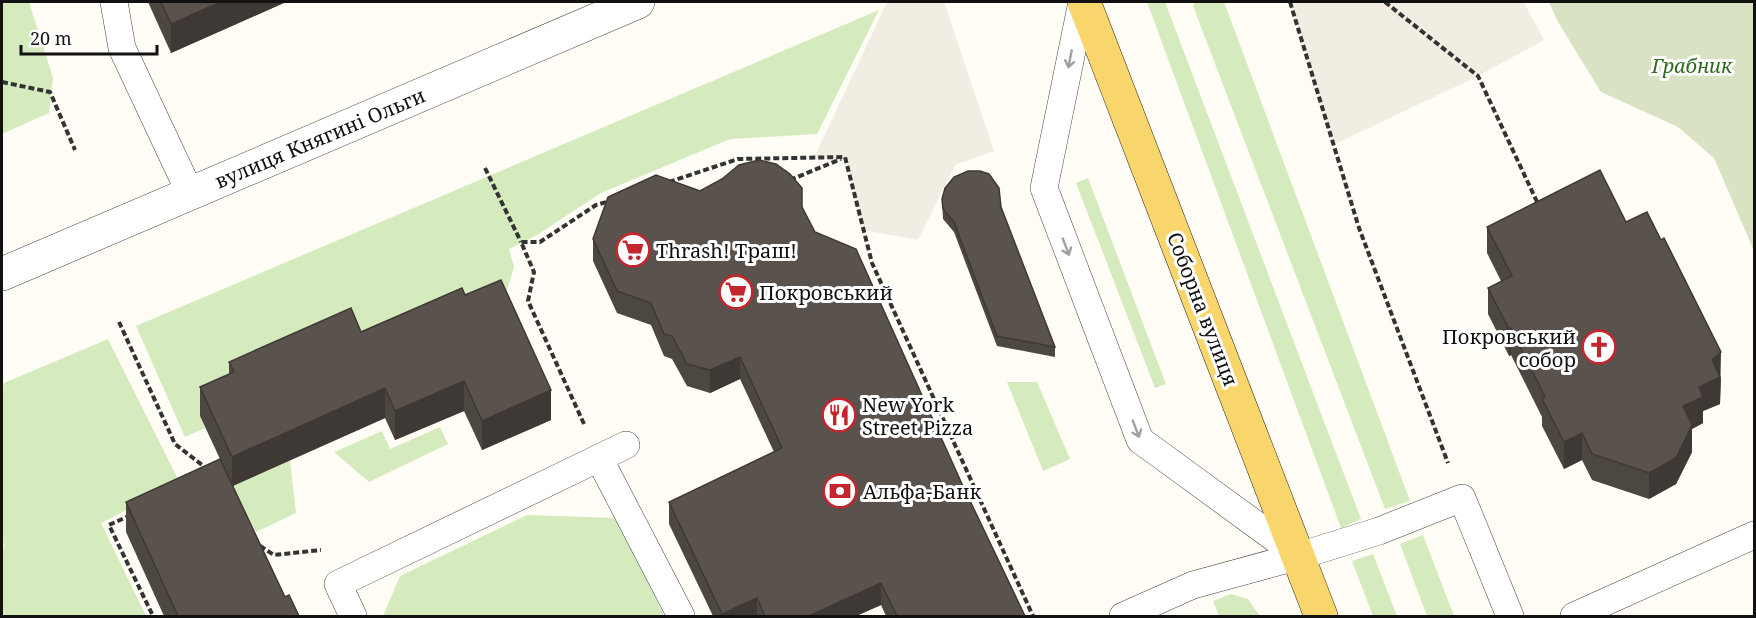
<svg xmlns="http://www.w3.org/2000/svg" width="1756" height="618" viewBox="0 0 1756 618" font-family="'Noto Serif',serif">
<rect width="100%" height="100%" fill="#fffdf5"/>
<path fill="#d5ebbd" d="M2,2H29L53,78L49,113L2,134Z
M1147,2H1165L1361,519L1341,528Z
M1195,2H1224L1410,501L1385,509L1193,6Z
M879,10L817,134L730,139L601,193L537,235L509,249L514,267L501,310L200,416L205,428L185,437L136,326Z
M1088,178L1166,384L1155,388L1076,183Z
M108,339L180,483L101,523L146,616H2V550L4,547L2,539V389L4,383Z
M1007,382H1037L1070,459L1043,471Z
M440,427L448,444L369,482L334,452L382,431L390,449Z
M290,460L296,513L256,532L232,486Z
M527,515L618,518L664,616H383L400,576Z
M1423,535L1454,616H1427L1400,544Z
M1373,554L1397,616H1373L1352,561Z
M1231,594L1248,599L1260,616H1219L1213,601Z"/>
<path fill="#d9e3c4" d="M1549,2H1754V251L1714,158L1678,127L1601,92L1558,22Z"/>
<path fill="#f1ede2" d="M887,2H944L994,151L955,165L918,240L863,230L845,158H814Z
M1290,2H1524L1544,40L1478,76L1333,145Z"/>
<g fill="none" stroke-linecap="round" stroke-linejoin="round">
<defs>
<path id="service" d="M114,2L122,48L190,193
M1082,2L1044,188L1140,440L1299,556
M599,458L626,445
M353,616L338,584L599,458L681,616
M1123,616L1193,585L1299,556L1379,531L1462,498L1510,616
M1574,616L1754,535"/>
<path id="tertiary" d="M2,274L638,2"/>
<path id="primary" d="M1084,2L1321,616"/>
</defs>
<use href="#service" stroke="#444" stroke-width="28"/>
<use href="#tertiary" stroke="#444" stroke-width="34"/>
<use href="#primary" stroke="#222" stroke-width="34"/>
<path stroke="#333" stroke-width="4" stroke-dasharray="6 3" stroke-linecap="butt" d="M1290,2L1359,228L1448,463
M1385,2L1478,76L1539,206
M2,82L50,92L75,150
M485,168L521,242
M790,180L841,159
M669,182L738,159L845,157L872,263L1033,616
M119,322L175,444L206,468
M584,424L528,301L534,272L521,242H540L596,205L610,201
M131,515L109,525L153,616
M260,546L274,555L321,550"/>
<use href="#service" stroke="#fff" stroke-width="27"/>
<use href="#tertiary" stroke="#fff" stroke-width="33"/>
<use href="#primary" stroke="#f9d66b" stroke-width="33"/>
</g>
<path fill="#4d4742" d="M148,2H286L171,53Z
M700,191L802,207L815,232L962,484L1025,616H886L881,605L856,616H713L669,524V502L774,452L740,379L710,393L687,386L672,359L664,356L651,325L617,313L593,261V239Z
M942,199L1001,207L1055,347V357L997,346L954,232L943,219Z
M1626,222L1721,379L1720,404L1703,411V423L1692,429V452L1676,484L1649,499L1592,480L1582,460L1564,469L1542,426V417L1511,355L1509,356L1488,314V288L1501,281L1487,253V227Z
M465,295L551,420L482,450L464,411L395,440L385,418L233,486L285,597L299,616H164L126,532V502L220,459L200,416V387L229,374V362L361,332Z"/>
<path fill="#3f3936" d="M221,2H286L171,53V24Z
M1511,328V355L1509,356V329Z
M1721,352L1720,404L1703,411V423L1692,429V452L1676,484L1649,499V473L1683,406L1699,387L1712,360Z
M740,357V379L710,393V370Z
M464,381V411L395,440V411Z
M385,388V418L232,486V457Z
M551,390V420L482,450V421Z
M1582,433V460L1564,469V442Z
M881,583V605L856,616H809Z
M757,598V616H722V614Z"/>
<path fill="#5a524d" stroke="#3f3936" stroke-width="1.5" d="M161,2H221L171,24Z
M759,160L776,164L790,174L802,188V207L815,232L856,249L962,484L1025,616H897L881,583L809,616H765L757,598L722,614L669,502L782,448L740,357L710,370L687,364L672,336L664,334L651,303L617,291L593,239L608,197L656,175L700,191L722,179L739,165Z
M1600,170L1626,222L1647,212L1661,240L1664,238L1721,352L1712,360L1720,377L1699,387L1703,397L1683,406L1692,425L1676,458L1649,473L1592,454L1582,433L1564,442L1542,399L1545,397L1511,328L1509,329L1488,288L1512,276L1487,227Z
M968,171H980L989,174L999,188L1001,207L1055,347L997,336L954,222L943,209L942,199L945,188L954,177Z
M501,280L551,390L482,421L464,381L395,411L385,388L232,457L200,387L234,372L229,362L351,308L361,332L462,288L465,295Z
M220,459L285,597L289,595L299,616H178L126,502Z"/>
<defs><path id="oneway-shaft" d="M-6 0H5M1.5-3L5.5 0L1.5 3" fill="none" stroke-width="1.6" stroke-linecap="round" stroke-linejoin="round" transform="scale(1.5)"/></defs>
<g stroke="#a0a0a0">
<use href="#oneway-shaft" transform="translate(1070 59) rotate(101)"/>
<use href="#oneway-shaft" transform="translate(1066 247) rotate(69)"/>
<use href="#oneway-shaft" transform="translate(1136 429) rotate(69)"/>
</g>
<defs>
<symbol id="supermarket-ring" viewBox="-11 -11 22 22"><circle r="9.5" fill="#fff" stroke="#c4262e" stroke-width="1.5"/><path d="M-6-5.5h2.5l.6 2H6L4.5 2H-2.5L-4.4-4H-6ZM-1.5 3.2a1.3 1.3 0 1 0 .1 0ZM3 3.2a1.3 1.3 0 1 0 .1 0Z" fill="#c4262e"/></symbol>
<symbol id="church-ring" viewBox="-11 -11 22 22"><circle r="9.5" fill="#fff" stroke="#c4262e" stroke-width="1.5"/><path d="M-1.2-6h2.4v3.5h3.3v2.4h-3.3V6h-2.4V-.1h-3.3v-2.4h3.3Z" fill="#c4262e"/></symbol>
<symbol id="restaurant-ring" viewBox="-11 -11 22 22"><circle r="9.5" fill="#fff" stroke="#c4262e" stroke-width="1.5"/><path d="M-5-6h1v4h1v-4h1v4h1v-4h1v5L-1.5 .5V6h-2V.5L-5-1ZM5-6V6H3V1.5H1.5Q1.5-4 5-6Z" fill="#c4262e"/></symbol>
<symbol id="bank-ring" viewBox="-11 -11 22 22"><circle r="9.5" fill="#fff" stroke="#c4262e" stroke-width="1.5"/><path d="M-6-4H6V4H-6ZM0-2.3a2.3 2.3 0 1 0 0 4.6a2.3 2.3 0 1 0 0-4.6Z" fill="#c4262e"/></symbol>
</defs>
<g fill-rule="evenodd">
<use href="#supermarket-ring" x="614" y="231" width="38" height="38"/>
<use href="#supermarket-ring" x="717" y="273" width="38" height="38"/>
<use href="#church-ring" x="1580" y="328" width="38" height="38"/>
<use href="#restaurant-ring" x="820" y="396" width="38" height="38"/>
<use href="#bank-ring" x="821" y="472" width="38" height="38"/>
</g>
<g text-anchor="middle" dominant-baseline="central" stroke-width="6" stroke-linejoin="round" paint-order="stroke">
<g font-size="20" font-style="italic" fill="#2f6b1f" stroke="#fff">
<text x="1692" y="65">Грабник</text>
</g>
<g font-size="20" fill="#111" stroke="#fff">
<text transform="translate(320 138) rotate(-23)">вулиця Княгині Ольги</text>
<text transform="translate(1203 309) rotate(69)">Соборна вулиця</text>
</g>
<g font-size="20" fill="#111" stroke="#fff" text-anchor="start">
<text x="656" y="250">Thrash! Траш!</text>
<text x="759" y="292">Покровський</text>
<text x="1576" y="336" text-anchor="end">Покровський<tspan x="1576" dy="23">собор</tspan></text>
<text x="862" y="404">New York<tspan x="862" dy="23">Street Pizza</tspan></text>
<text x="863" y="491">Альфа-Банк</text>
</g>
</g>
<rect width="1756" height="618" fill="none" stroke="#111111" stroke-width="6"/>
<path d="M21 45v9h136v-9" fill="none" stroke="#111111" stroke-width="3"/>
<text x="30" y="45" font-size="18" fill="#111111" stroke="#ffffff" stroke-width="4.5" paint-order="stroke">20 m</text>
</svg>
